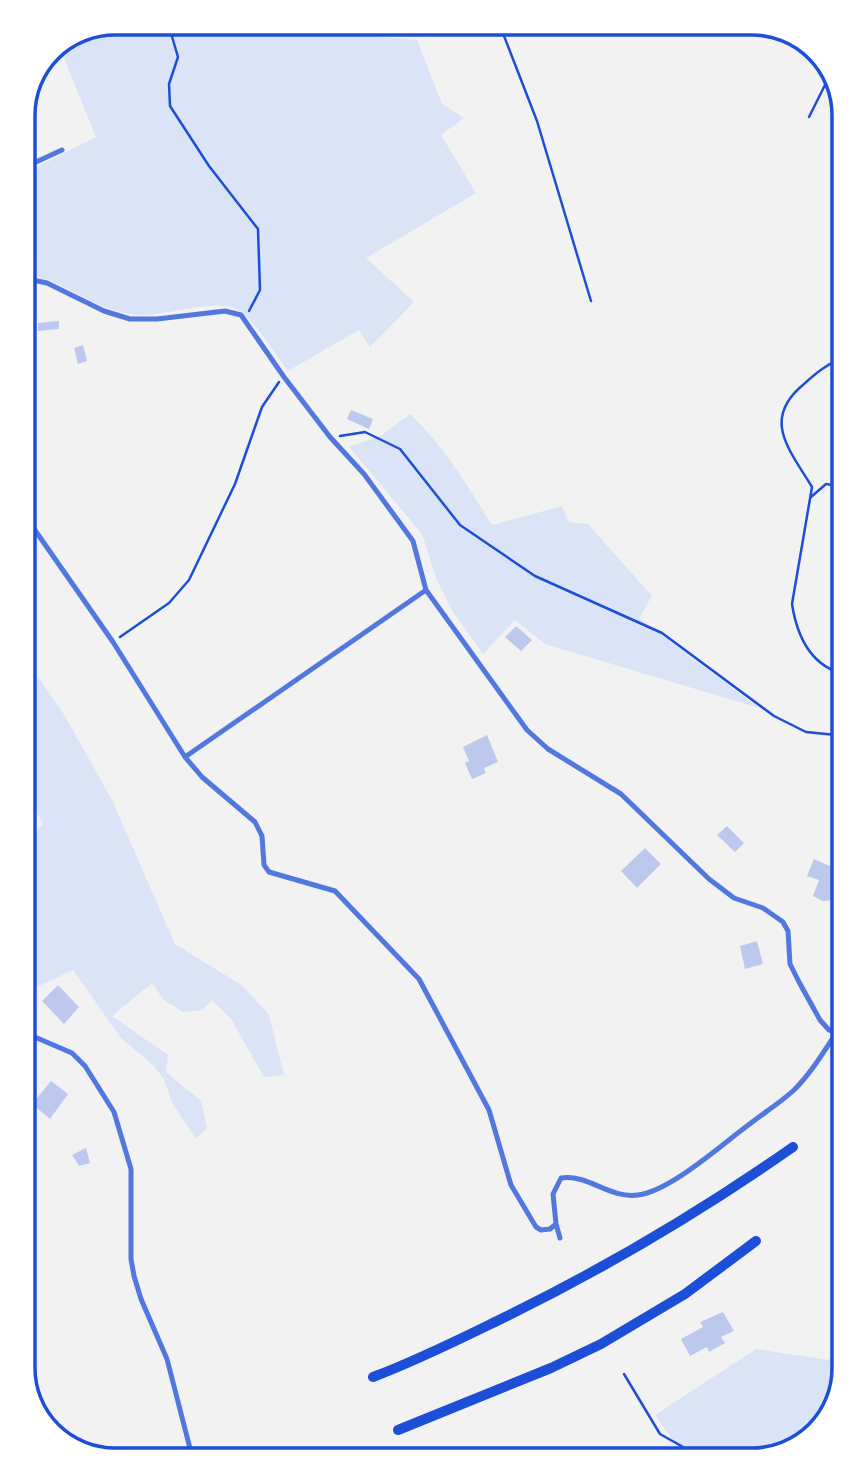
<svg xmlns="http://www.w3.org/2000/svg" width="867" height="1483" viewBox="0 0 867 1483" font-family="'Nunito Sans',sans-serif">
<rect width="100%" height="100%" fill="#f2f2f2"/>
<path fill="#dbe4f7" d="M115,23H342L362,36L417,40L442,104L464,118L441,135L476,193L366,258L414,302L370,347L359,330L288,371C275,355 254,318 236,309C216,299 165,316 140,315C97,313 64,279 23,273V174L96,137L59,46Z
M410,414C443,445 468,486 492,525L562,506L569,522L588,524L652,596L639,618L759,708L545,644L515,620L483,654L453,612L436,578L422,534L349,447L382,435Z
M23,655L65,716L112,800L175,944L243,986L269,1015L284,1075L264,1077L231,1019L212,1000L202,1010L183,1012L163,999L152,983L112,1016L168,1055L166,1072L201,1101L207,1128L196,1139L172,1103L164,1079L153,1065L121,1038L73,970L35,988L23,972V846L43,824L23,787Z
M844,1328V1369L829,1419L793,1451L752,1460H687L655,1415L756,1349L829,1360Z"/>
<path fill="#bdc9ec" d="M59,321V329L38,331V323Z
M83,345L87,361L78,364L74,348Z
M351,410L373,419L369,429L347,419Z
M516,626L532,640L521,651L505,637Z
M487,735L498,762L484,768L486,773L472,779L465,763L469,761L463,747Z
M727,826L744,843L735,852L717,835Z
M645,848L661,864L637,888L621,871Z
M814,859L836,869L841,866L844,871V882L835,900L823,901L813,896L819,880L807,876Z
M757,941L763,964L745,969L740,946Z
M58,985L79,1007L64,1024L42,1001Z
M51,1081L68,1094L50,1119L32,1104Z
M86,1148L90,1163L79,1166L72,1155Z
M723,1312L734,1331L721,1337L725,1343L709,1352L707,1347L690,1356L681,1339L703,1327L700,1322Z"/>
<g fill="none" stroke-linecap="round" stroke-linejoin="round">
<path stroke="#1d4ed8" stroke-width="2.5" d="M168,23L178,57L169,84L170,106L209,166L258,229L260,290L249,311
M499,23L537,121L591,301
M809,117L832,71
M340,436L365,432L400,449L460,525L535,576L662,633L774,716L806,732L836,735L844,732
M811,497L826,484L844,487
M120,637L169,603L189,580L235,484L262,407L279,382
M844,674C811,666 797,636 792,604L812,487C789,449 761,419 804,384C816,373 828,363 844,358
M624,1374L660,1434L706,1460"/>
<path stroke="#5277de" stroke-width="5" d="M48,55L93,32
M23,168L62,150
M23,193L29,206
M23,278L47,283L104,311L130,319H157L225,311L241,315L284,377L330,437L364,474L413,541L426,590L527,730L548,749L621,794L709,879L734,898L763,908L783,922L788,931L790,964L799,982L820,1020L829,1030L844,1036
M29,364V279
M23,513L113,642L185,757L202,777L255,822L262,836L264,865L269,872L335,891L419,979L489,1110L511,1185L536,1227L541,1230L550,1229L556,1224L553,1194L561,1178C589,1174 609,1199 638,1195C670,1191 720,1146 747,1126C762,1114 780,1103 794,1090C811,1073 823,1053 836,1033
M185,757L426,590
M23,1032L72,1053L85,1066L114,1112L131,1169V1259L134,1276L141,1299L167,1359L193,1460
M556,1224L560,1238"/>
<path stroke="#1d4ed8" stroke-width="10" d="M373,1377C416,1361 458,1340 499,1320C602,1270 700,1212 793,1147
M398,1430L551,1368L601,1344L685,1294L756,1241"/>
</g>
<path d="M0 0H867V1483H0ZM115 35H752A80 80 0 0 1 832 115V1368A80 80 0 0 1 752 1448H115A80 80 0 0 1 35 1368V115A80 80 0 0 1 115 35Z" fill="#fff" fill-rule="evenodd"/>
<path fill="none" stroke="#1d4ed8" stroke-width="3.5" d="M115 35H752A80 80 0 0 1 832 115V1368A80 80 0 0 1 752 1448H115A80 80 0 0 1 35 1368V115A80 80 0 0 1 115 35Z"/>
</svg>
